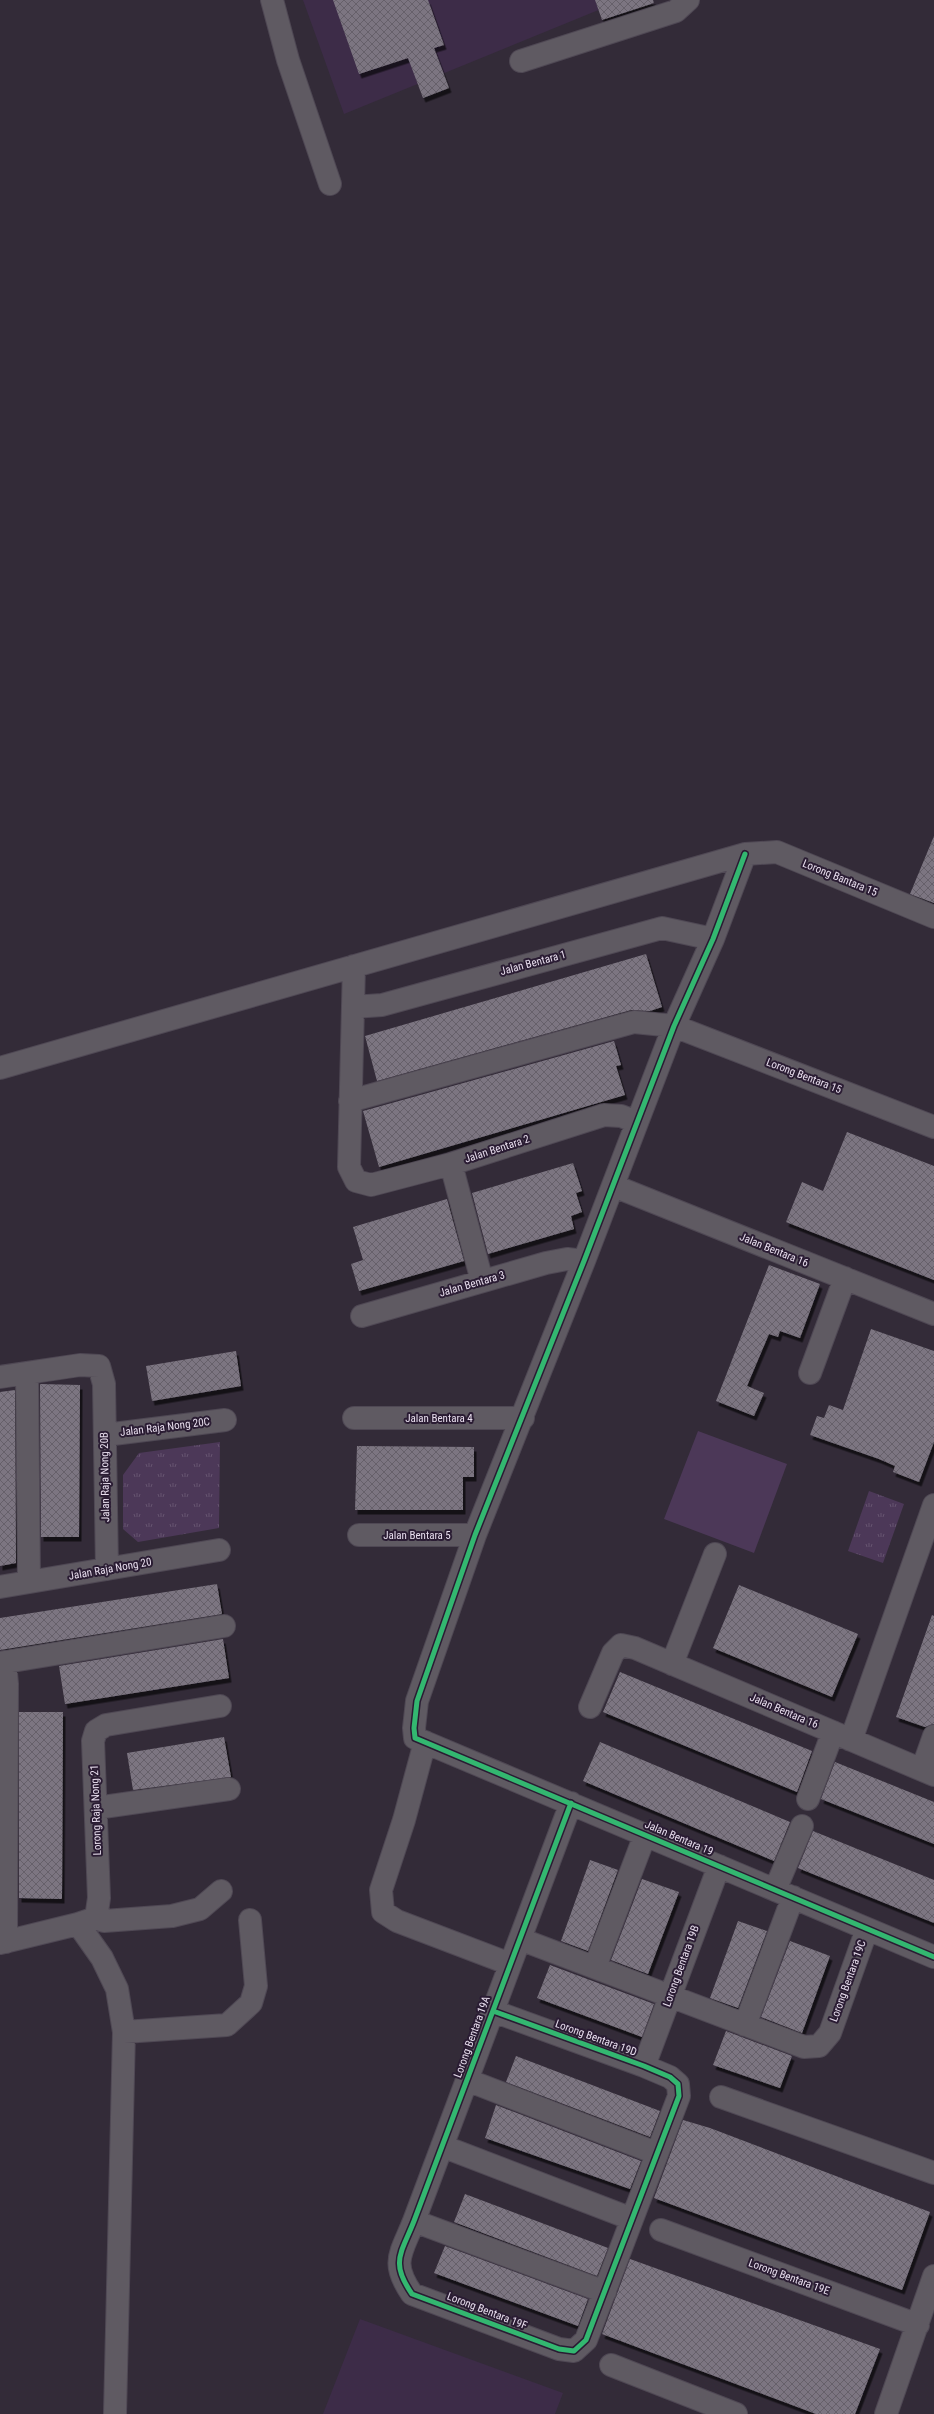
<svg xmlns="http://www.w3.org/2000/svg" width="934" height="2414" viewBox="0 0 934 2414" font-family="'Roboto Condensed',sans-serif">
<defs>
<pattern id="park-tufts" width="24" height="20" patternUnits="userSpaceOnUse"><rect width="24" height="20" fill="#4c3858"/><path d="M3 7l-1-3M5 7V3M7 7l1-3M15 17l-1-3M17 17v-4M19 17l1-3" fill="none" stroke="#665470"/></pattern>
<pattern id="building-cross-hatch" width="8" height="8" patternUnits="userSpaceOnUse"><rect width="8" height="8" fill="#7c7581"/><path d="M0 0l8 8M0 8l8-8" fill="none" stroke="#66616a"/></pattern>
<filter id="shadow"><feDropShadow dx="2.5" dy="4.5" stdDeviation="0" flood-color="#0009"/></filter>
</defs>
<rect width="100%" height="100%" fill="#332b38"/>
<path fill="#3d2c48" d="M303,0H623L344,114Z
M360,2319L563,2393L555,2414H323Z"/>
<path fill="#4c3858" d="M698,1431L787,1464L754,1553L664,1519Z"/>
<path fill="url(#park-tufts)" d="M220,1442L219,1528L138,1542L123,1529V1475L139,1453Z
M869,1491L904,1504L883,1563L848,1551Z"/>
<path fill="url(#building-cross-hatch)" filter="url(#shadow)" d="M333,0H428L444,45L434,48L449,88L423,98L408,58L359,74Z
M595,0H653L654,3L602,20Z
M934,836V903L910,894Z
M646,954L662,1007L650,1011L631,1010L377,1081L365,1036Z
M614,1041L621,1065L616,1066L625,1095L379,1167L363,1111Z
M847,1132L934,1166V1280L786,1222L802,1182L823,1191Z
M573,1163L582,1191L576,1193L582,1212L571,1216L574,1229L488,1254L472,1193Z
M447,1199L464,1261L359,1291L351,1264L363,1260L353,1227Z
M769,1265L820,1284L800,1338L780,1331L778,1337L769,1334L747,1386L764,1393L754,1416L716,1401Z
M871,1329L934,1351V1442L919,1482L893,1472L895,1466L879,1459L810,1435L817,1416L824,1418L829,1405L843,1410Z
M236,1351L241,1386L152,1401L146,1366Z
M40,1384L80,1385L79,1537H41Z
M15,1390L16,1563L0,1566V1392Z
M357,1446L474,1447V1477H463V1510H355Z
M217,1584L222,1614L0,1650V1618Z
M739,1585L858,1634L832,1697L713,1648Z
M932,1615L934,1616V1724L925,1727L896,1717Z
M223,1639L229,1678L65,1704L59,1666Z
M620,1672L812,1751L797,1792L603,1712Z
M19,1712H63L62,1899L19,1898Z
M224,1737L231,1777L133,1790L127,1753Z
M600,1742L790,1822L774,1861L583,1781Z
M835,1762L934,1802V1844L821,1799Z
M813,1831L934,1880V1923L798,1868Z
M590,1860L618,1870L588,1951L561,1941Z
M642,1879L679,1892L648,1974L611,1960Z
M738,1921L767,1931L738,2008L710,1998Z
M790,1941L830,1956L802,2033L761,2017Z
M550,1965L654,2004L642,2037L537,1998Z
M726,2031L792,2056L780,2088L713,2065Z
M516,2056L660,2111L650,2137L506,2082Z
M496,2105L641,2161L630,2189L485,2138Z
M683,2120L710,2128L930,2212L902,2290L654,2198Z
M465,2194L608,2248L597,2276L454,2222Z
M445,2246L588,2299L578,2326L434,2273Z
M630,2259L880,2349L855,2414H816L602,2334Z"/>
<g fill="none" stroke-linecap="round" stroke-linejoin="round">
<defs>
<path id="minor" d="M272,0L288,60L330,184
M521,61L676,11L688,0
M745,854L713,939L674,1026L584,1261L475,1535L417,1701L414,1728L415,1738L934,1957
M354,966L349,1167L356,1181L371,1185L451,1164L604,1115L621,1116L637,1122
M353,1007L382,1005L662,928L713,939
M0,1068L745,854L777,852L934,917
M350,1101L634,1022L674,1026L934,1127
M451,1164L482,1281
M614,1186L934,1314
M362,1316L546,1263L567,1259L584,1261
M27,1373L29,1582
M810,1373L845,1278
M0,1377L80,1365L99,1366L104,1384L107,1569
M354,1418H523
M105,1435L225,1420
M359,1535H475
M0,1587L219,1550
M5,1662L7,1684L6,1942
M0,1663L224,1626
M672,1664L715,1554
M590,1707L613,1653L621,1645L635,1648L934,1775
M851,1740L934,1505
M425,1742L404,1820L381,1890L383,1912L397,1921L510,1964
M922,1770L934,1736
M808,1799L833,1732
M96,1808L229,1789
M775,1890L802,1826
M96,1918L104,1921L172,1916L200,1909L221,1891
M78,1924L102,1958L117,1989L124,2032L115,2414
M520,1939L804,2047L819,2046L830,2033L867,1929
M0,1943L78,1924L96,1918L99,1898L93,1741L96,1731L106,1725L220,1706
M595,1967L645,1835
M493,2011L644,2066L670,2077L678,2084L679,2096L586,2340L574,2351L559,2349L412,2294C390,2262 401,2254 414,2221L571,1803
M745,2025L793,1897
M124,2032L227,2025L251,2003L256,1986L250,1920
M644,2066L719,1866
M467,2080L656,2153
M721,2097L934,2173
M442,2146L632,2219
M414,2221L605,2292
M661,2230L918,2325
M611,2365L736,2414
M886,2414L934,2276"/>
</defs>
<use href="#minor" stroke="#4f4854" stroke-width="24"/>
<use href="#minor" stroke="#5f5a62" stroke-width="22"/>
<defs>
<path id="cycleway" d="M745,854L713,939L674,1026L584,1261L475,1535L417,1701L414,1728L415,1738L934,1957
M493,2011L644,2066L670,2077L678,2084L679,2096L586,2340L574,2351L559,2349L412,2294C390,2262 401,2254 414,2221L571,1803"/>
</defs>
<use href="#cycleway" stroke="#2a1c33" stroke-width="8"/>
<use href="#cycleway" stroke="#33b770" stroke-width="5"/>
</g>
<g text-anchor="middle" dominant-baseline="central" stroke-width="4" stroke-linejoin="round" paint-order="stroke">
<g font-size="11" fill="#e8deee" stroke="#2a1c33">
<text transform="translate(840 878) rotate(22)">Lorong Bantara 15</text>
<text transform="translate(533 963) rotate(-15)">Jalan Bentara 1</text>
<text transform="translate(804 1076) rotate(21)">Lorong Bentara 15</text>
<text transform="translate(497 1149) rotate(-18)">Jalan Bentara 2</text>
<text transform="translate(774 1250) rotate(22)">Jalan Bentara 16</text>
<text transform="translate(472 1284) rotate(-16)">Jalan Bentara 3</text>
<text x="439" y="1418">Jalan Bentara 4</text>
<text transform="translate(165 1427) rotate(-7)">Jalan Raja Nong 20C</text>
<text transform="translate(105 1477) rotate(-91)">Jalan Raja Nong 20B</text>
<text x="417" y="1535">Jalan Bentara 5</text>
<text transform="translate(110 1569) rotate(-10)">Jalan Raja Nong 20</text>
<text transform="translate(784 1711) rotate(23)">Jalan Bentara 16</text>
<text transform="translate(96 1810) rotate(-92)">Lorong Raja Nong 21</text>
<text transform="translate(679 1838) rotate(23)">Jalan Bentara 19</text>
<text transform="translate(681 1966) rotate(-70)">Lorong Bentara 19B</text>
<text transform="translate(848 1981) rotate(-70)">Lorong Bentara 19C</text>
<text transform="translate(472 2037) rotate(-70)">Lorong Bentara 19A</text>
<text transform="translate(596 2038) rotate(20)">Lorong Bentara 19D</text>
<text transform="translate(789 2277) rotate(20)">Lorong Bentara 19E</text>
<text transform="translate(487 2311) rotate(21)">Lorong Bentara 19F</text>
</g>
</g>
</svg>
